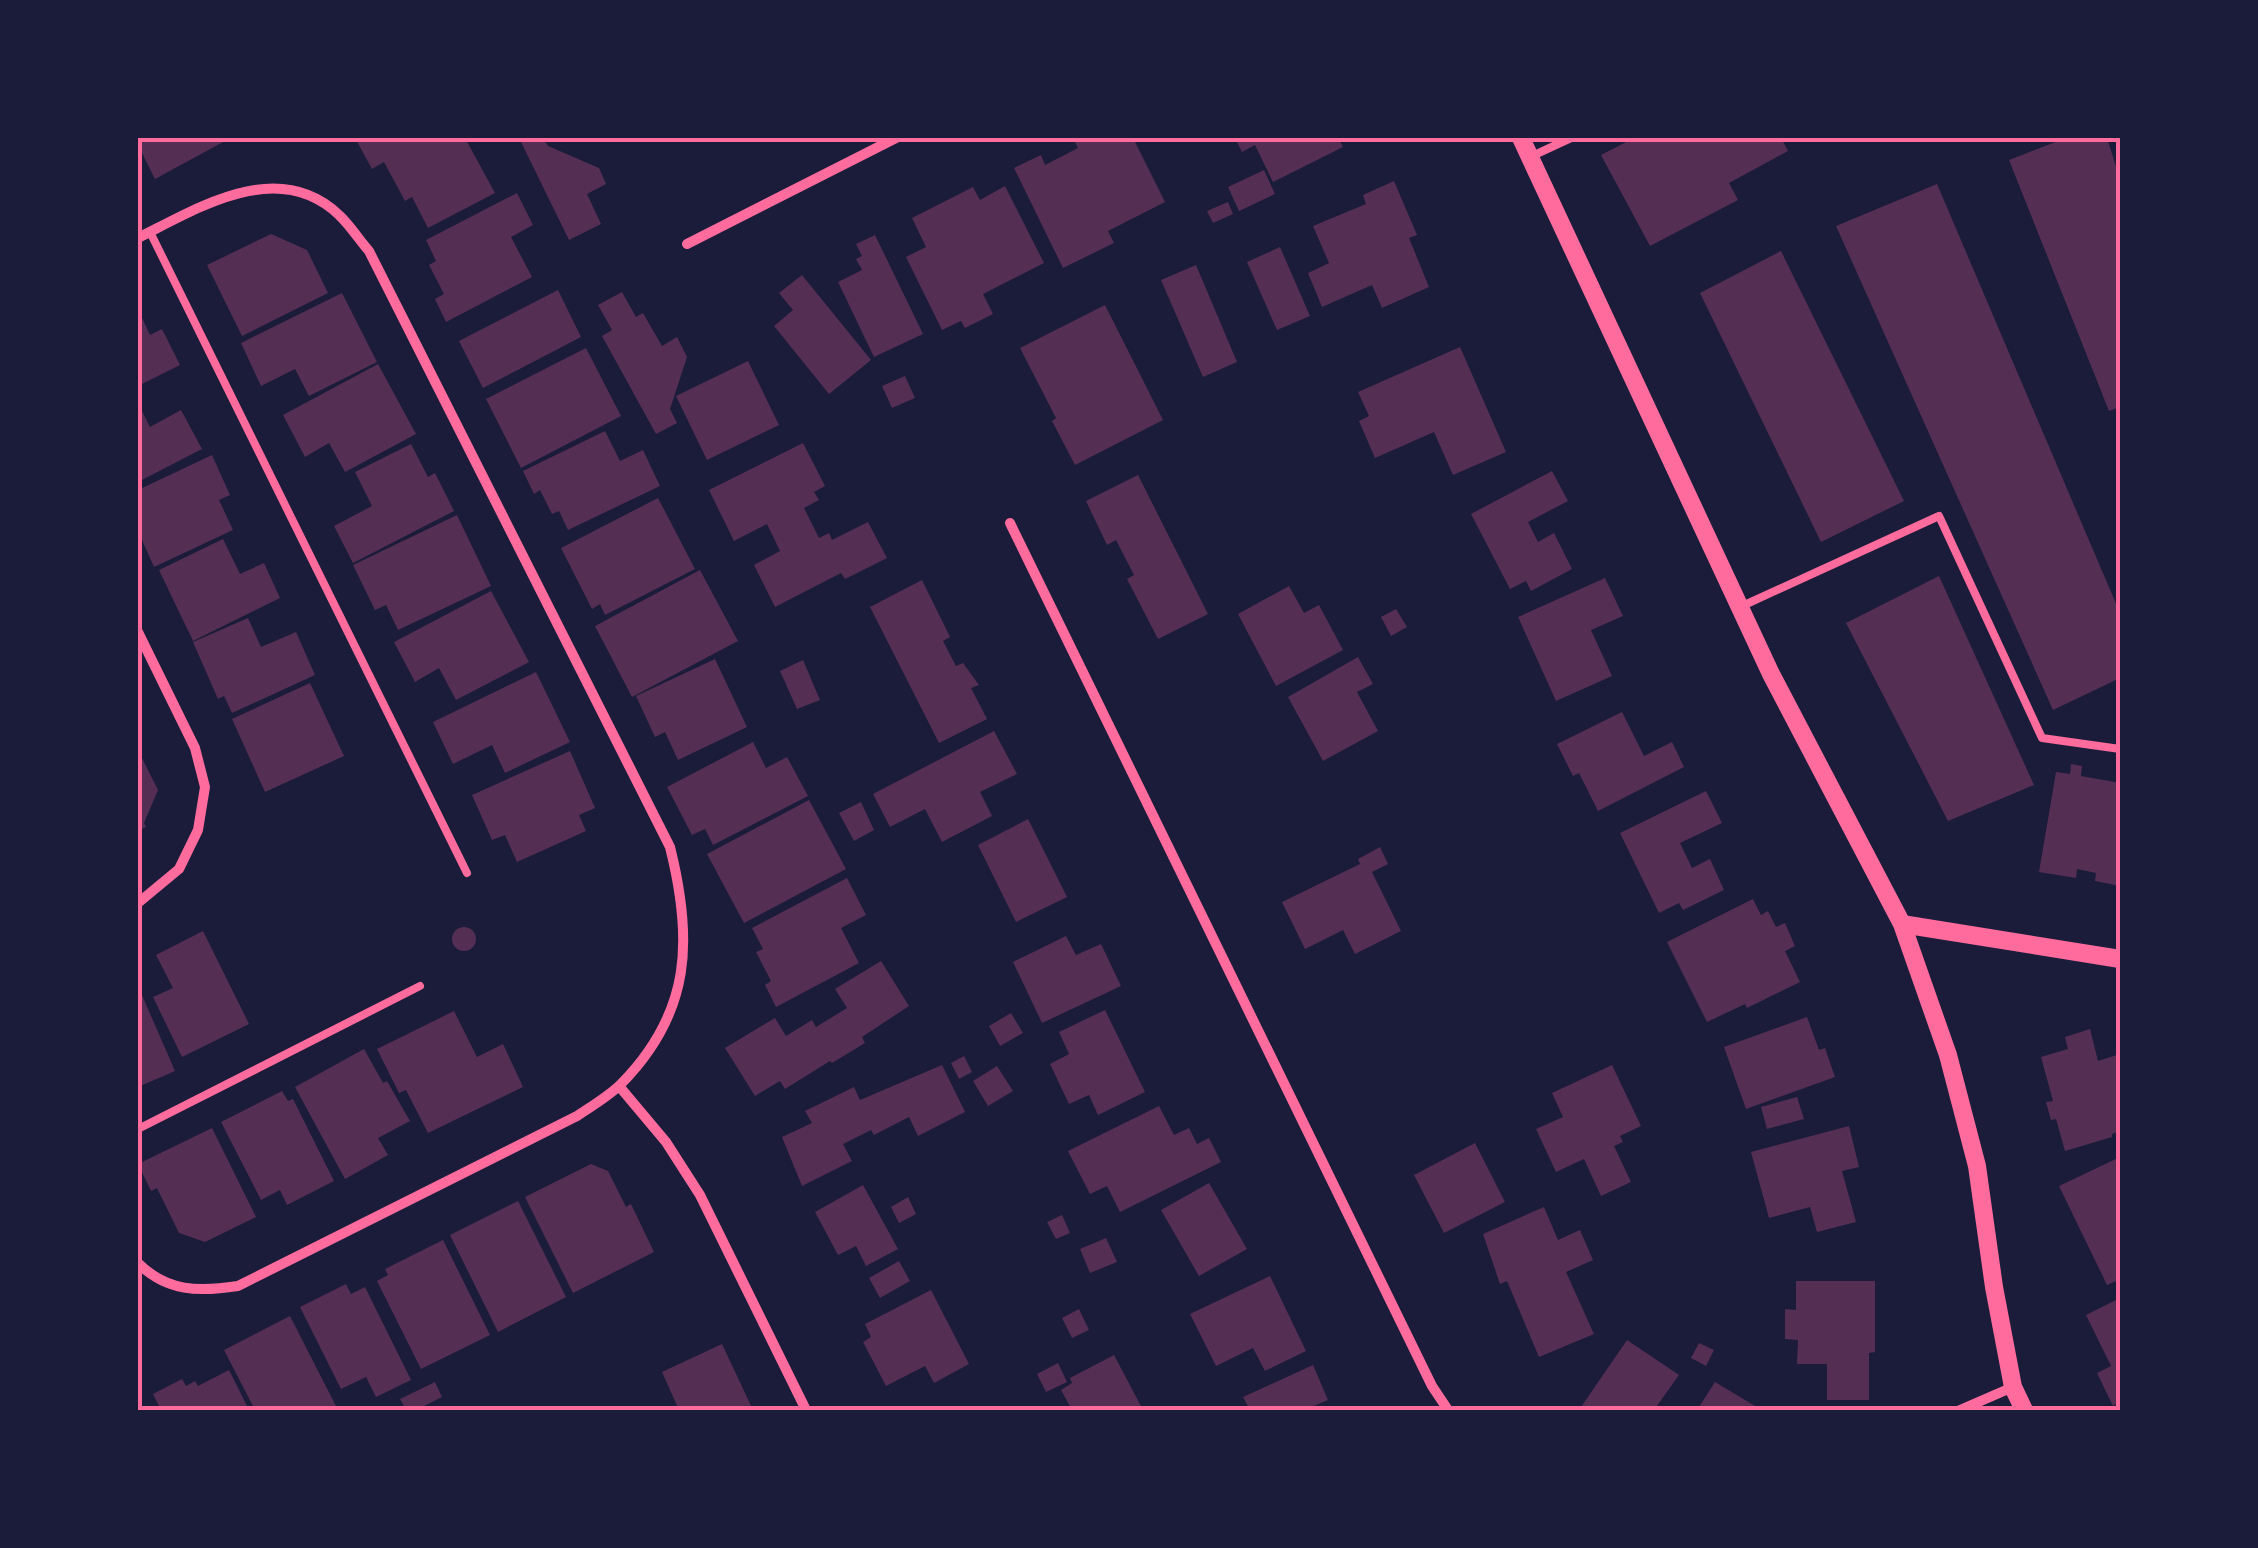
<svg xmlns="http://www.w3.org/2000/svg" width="2258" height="1548" viewBox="0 0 2258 1548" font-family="'DejaVu Sans',sans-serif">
<rect width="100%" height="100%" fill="#1b1b3a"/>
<path fill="#542f53" d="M138,138H223L225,141L155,179L138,145Z
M355,138H465L495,193L428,228L412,197L405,201L384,162L372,169Z
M524,138H543L548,146L599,168L606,184L587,194L601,224L569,240L520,140Z
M1073,138H1133L1165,202L1108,231L1114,243L1063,268L1014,168L1041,155L1045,165L1078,148Z
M1235,138H1338L1343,147L1273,182L1255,145L1242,152Z
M1634,138H1781L1788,151L1729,183L1738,200L1650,246L1601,155Z
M2066,138H2107L2120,179V407L2109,411L2009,160Z
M1264,170L1275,194L1239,211L1228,187Z
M1394,181L1417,235L1409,238L1429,287L1382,308L1372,285L1322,307L1308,273L1329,263L1313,226L1366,204L1363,195Z
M1937,184L2120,613V678L2053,710L1836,226Z
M1005,186L1044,263L983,294L993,314L965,328L961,321L942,330L906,257L926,247L912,218L973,187L980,200Z
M517,193L533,225L511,237L532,277L446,322L435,299L444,294L429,265L436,261L426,240Z
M1228,202L1233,214L1213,223L1207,211Z
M271,234L307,250L328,293L242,336L207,265Z
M875,235L923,334L874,357L838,282L862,270L856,259L862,256L856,244Z
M1280,247L1310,316L1277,330L1247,262Z
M1781,251L1904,501L1821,542L1700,293Z
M1196,265L1237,362L1203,377L1161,280Z
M802,275L871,360L829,394L774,326L793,310L779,293Z
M558,290L581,337L483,388L459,341Z
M622,292L636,317L643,313L662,346L677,337L687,357L670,409L677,423L656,434L602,336L612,330L598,305Z
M342,293L377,362L309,396L295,369L261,386L241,343Z
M1105,305L1163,420L1075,465L1052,421L1056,418L1020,348Z
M138,309L150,335L162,329L180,365L138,386Z
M1460,347L1506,452L1453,475L1434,432L1375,458L1359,421L1369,416L1358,392Z
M586,348L621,416L521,468L486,399Z
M748,361L779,425L707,460L676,396Z
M378,364L416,434L345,472L329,443L305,457L283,415Z
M905,376L915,398L892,408L882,386Z
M138,403L150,427L181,410L202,449L138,482Z
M605,431L620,461L643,450L660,486L568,530L559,511L552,514L540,490L534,494L523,471Z
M803,443L825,486L814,492L819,500L804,508L819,538L829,533L832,540L868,522L887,558L845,579L841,573L775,607L754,565L780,551L767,524L734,541L709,490Z
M411,444L428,477L435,473L454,511L353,563L334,526L372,506L355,472Z
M212,455L230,495L219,500L233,530L154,567L138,531V490Z
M1552,471L1568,501L1528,522L1538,542L1554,533L1572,569L1531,591L1526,581L1510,589L1471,514Z
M1138,475L1208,614L1158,639L1127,579L1134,575L1116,540L1107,545L1086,501Z
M658,498L695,569L605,615L600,604L592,609L561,548Z
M457,515L491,586L398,630L386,605L375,610L353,565Z
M223,539L240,574L264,563L280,598L193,641L159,570Z
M700,570L738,641L632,697L595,626Z
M1939,576L2034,785L1948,821L1846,623Z
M1605,578L1623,616L1591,630L1612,676L1556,701L1518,617Z
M922,580L950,637L943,641L956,666L963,663L979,685L971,688L987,719L939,743L870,607Z
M1289,586L1304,613L1319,605L1343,650L1276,686L1238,614Z
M491,591L529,662L456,700L439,668L415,682L394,642Z
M1396,609L1407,627L1391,636L1381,617Z
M248,618L261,647L296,632L315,675L232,713L224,696L218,699L193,642Z
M1358,657L1373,684L1357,692L1378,731L1323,761L1288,697Z
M715,659L747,727L678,760L665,732L655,737L636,696Z
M803,660L820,700L797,709L780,671Z
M536,672L570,742L505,773L492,745L453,764L433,722Z
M310,683L344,756L265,792L232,719Z
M1622,712L1644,756L1672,742L1684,767L1598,811L1579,773L1573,776L1557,744Z
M994,731L1017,774L980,792L992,816L942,842L925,809L890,827L873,794Z
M753,742L766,768L787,757L808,796L713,845L705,829L692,835L667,787Z
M138,750L158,790L144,823L146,827L138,831Z
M570,751L595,808L579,815L586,831L517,862L505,835L492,840L472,795Z
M2071,764L2082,766L2081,776L2120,783V886L2095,881L2096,873L2077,869L2076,878L2039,872L2056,772L2070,774Z
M1706,791L1722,823L1680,843L1692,868L1710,859L1724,890L1683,910L1679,903L1659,913L1620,833Z
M809,800L846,869L744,923L707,854Z
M861,802L874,830L854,841L839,813Z
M1028,819L1067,897L1016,922L978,845Z
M1380,847L1388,864L1372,872L1401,931L1355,954L1343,930L1305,949L1282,902L1360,864L1358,859Z
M847,878L866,915L841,928L859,963L776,1007L765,985L771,981L756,952L763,949L752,928Z
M1753,899L1761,915L1768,911L1776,927L1785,923L1795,946L1785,951L1800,982L1747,1008L1745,1004L1707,1022L1667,942Z
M452 939a12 12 0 1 1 24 0a12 12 0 1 1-24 0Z
M203,931L249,1024L182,1057L153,997L173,988L156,955Z
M1066,936L1076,955L1101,944L1121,986L1042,1023L1013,962Z
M881,961L909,1006L862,1037L865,1043L832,1063L830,1061L785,1089L780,1081L755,1096L725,1048L775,1018L786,1036L812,1020L816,1027L847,1008L835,989Z
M138,986L175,1071L138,1087Z
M1105,1010L1145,1092L1098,1115L1089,1095L1069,1104L1050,1064L1069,1054L1059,1032Z
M454,1011L477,1057L503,1044L523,1087L428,1133L406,1090L399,1093L377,1049Z
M1011,1013L1023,1033L1000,1046L989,1026Z
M1807,1017L1819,1050L1825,1048L1835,1077L1746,1109L1724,1047Z
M2090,1029L2098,1061L2120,1054V1131L2112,1134V1137L2065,1151L2056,1119L2051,1120L2046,1102L2053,1101L2041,1057L2068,1049L2065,1037Z
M364,1049L383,1083L387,1081L410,1121L378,1138L388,1155L345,1179L295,1087Z
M964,1056L972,1072L959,1079L951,1063Z
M942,1065L965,1112L918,1136L909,1117L874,1135L871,1130L843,1144L852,1161L802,1186L782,1137L812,1123L805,1111L854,1087L860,1100Z
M1612,1065L1641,1126L1620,1136L1623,1142L1614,1146L1631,1182L1601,1196L1584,1159L1556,1172L1536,1129L1563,1117L1552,1093Z
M997,1066L1013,1091L988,1106L973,1081Z
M282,1091L288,1101L293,1099L334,1181L287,1205L280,1190L261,1200L221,1122Z
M1797,1097L1804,1119L1767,1129L1761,1107Z
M1159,1106L1174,1135L1189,1128L1197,1144L1209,1138L1221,1162L1120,1212L1107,1186L1090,1194L1068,1151Z
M1849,1126L1859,1167L1842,1171L1856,1222L1817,1232L1810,1207L1769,1218L1751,1152Z
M212,1128L256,1217L205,1242L179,1233L157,1188L151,1191L138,1164Z
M1475,1143L1505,1202L1444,1233L1414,1175Z
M2120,1157V1279L2107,1285L2059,1186Z
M591,1164L608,1171L626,1207L631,1204L654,1252L573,1293L525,1197Z
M1209,1183L1247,1249L1199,1276L1161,1210Z
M863,1185L898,1249L866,1266L856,1246L838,1255L815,1212Z
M908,1197L916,1214L899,1223L891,1207Z
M518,1201L566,1297L498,1332L450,1235Z
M1544,1207L1558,1240L1580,1230L1593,1260L1566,1272L1594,1334L1539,1357L1507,1281L1500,1284L1483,1234Z
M1062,1215L1070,1233L1056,1239L1047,1222Z
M1106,1238L1117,1262L1090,1273L1080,1249Z
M443,1240L490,1335L421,1369L377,1281L388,1275L385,1269Z
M899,1261L910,1281L880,1298L869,1278Z
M1270,1276L1306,1351L1265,1371L1253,1348L1216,1366L1190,1314Z
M1796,1281H1875V1352L1869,1353V1400H1827V1364H1797L1798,1340L1785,1339V1309L1796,1310Z
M346,1284L351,1294L365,1287L411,1380L376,1397L366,1377L341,1389L300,1307Z
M931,1290L969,1364L934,1383L925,1366L886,1386L863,1342L871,1337L865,1324Z
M2120,1298V1402L2113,1406L2097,1373L2111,1366L2086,1315Z
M1079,1309L1089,1330L1072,1338L1062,1318Z
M290,1316L338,1410H255L224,1350Z
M1627,1340L1679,1375L1654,1410H1579Z
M1699,1343L1714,1350L1706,1366L1691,1358Z
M722,1344L753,1410H679L662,1372Z
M1114,1355L1142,1408L1072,1410L1061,1390L1072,1383L1070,1378Z
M1058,1363L1067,1382L1046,1392L1037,1374Z
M1313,1365L1328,1400L1309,1408L1310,1410H1250L1243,1397Z
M229,1370L249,1410H161L153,1394L182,1379L186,1386L195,1381L198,1386Z
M435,1382L442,1397L416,1410H406L400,1399Z
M1715,1382L1755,1406L1752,1410H1697Z"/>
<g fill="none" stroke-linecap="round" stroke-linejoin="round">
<path stroke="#ff6b9d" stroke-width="8" d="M1530,157L1571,138
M150,232L467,873
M1740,607L1939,516L2042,738L2120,749
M138,1129L420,986"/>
<path stroke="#ff6b9d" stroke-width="10" d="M138,238C198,208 278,157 339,215C350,225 359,240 369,251L670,847C693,939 692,1012 621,1084C609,1096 592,1106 577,1116L238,1286C199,1292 167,1292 138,1263
M687,244L896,138
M1010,523L1432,1386L1448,1410
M138,632L195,748L205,787L198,830L179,869L138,903
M619,1086L666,1142L700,1195L806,1410
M1960,1410L2013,1387"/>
<path stroke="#ff6b9d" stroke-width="18" d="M1521,138L1771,674L1902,924L1948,1055L1977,1166L1994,1287L2013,1387L2024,1410
M1902,924L2120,959"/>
</g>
<rect width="2258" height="1548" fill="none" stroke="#1b1b3a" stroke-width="280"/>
<rect x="140" y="140" width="1978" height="1268" fill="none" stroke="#ff6b9d" stroke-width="4"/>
</svg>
